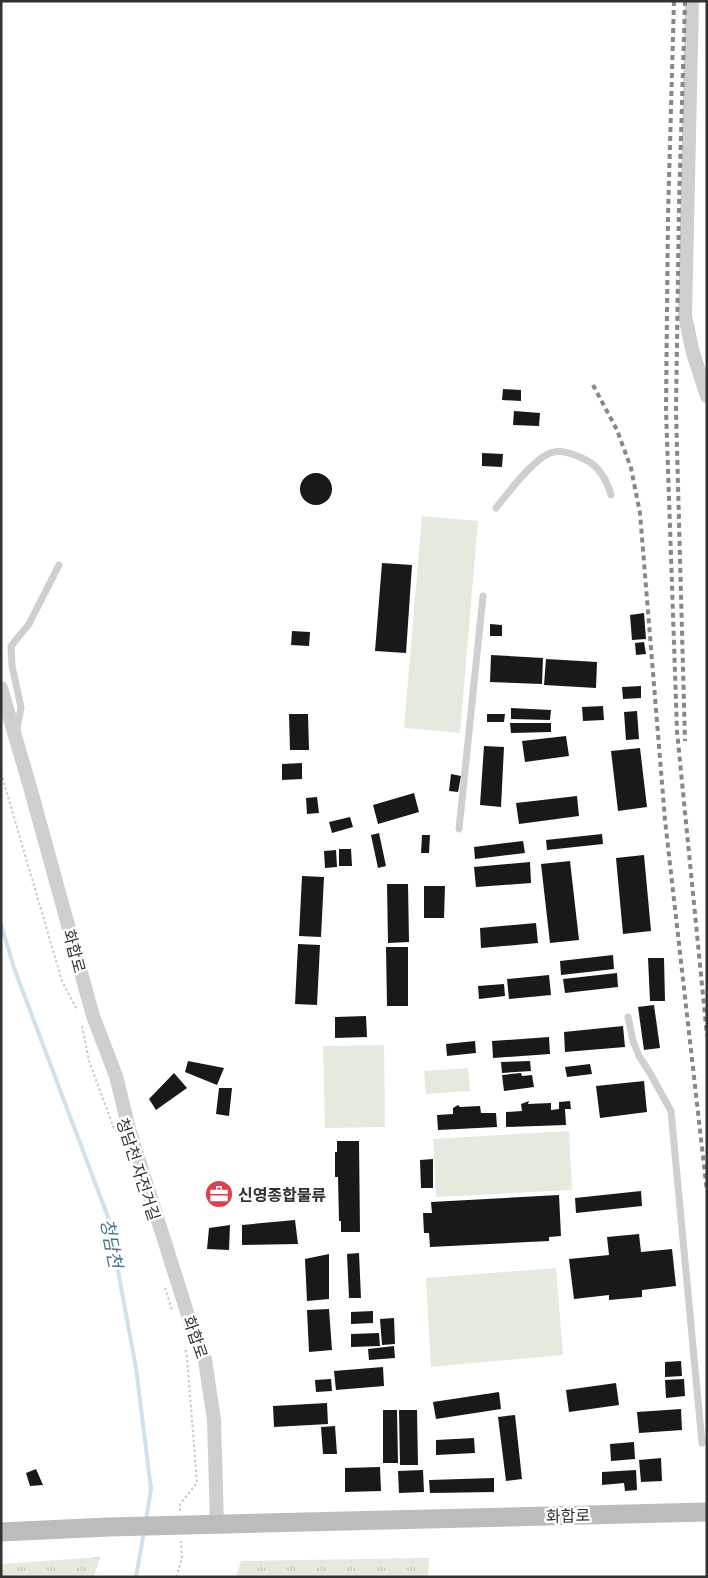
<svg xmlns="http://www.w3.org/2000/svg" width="708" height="1578" viewBox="0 0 708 1578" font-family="'Exo 2','Noto Sans KR',sans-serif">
<defs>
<pattern id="grass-tufts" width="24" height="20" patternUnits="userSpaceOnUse" patternTransform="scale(1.25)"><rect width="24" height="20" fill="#e5eade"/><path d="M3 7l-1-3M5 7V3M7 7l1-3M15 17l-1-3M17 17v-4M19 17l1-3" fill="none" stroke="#c5c9bf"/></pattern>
</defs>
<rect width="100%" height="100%" fill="#fff"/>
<path fill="url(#grass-tufts)" d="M100,1557L94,1577H1V1564Z
M429,1558L428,1577H236L241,1561Z"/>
<path fill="#e5eade" d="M422,516L478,521L460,733L404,728Z
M384,1045L385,1127L325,1128L323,1046Z
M468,1068L470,1091L426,1094L424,1071Z
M569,1131L572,1190L436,1197L433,1139Z
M556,1268L563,1355L431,1367L426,1278Z"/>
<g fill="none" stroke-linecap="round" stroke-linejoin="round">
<path stroke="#cfe1ec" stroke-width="4" d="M1,924L14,968L108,1217L136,1368L151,1489L146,1520
M136,1577L144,1532"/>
</g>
<path fill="#191919" d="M503,389L521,390V401L502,400Z
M514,411L540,413L539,426L513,425Z
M482,453L503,454L502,467L482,466Z
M300 489a16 16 0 1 1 32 0a16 16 0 1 1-32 0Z
M382,563L412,565L406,653L375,651Z
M644,613L646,639L632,640L630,615Z
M490,624L502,625V636H490Z
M292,631L310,632L309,646L291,645Z
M644,642L646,654L636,655L635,643Z
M491,655L543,658L542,684L490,682Z
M546,659L597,662L596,688L544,685Z
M641,686V698L623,699L622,687Z
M603,706L604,720L583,721L582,707Z
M511,708L551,710L550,720L511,719Z
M637,711L639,739L626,740L624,712Z
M289,714H308L309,750H290Z
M487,714H505L504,722H487Z
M510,723H551V732L511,733Z
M566,736L569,756L525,762L522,741Z
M484,746L504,747L501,807L480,805Z
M640,748L647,807L618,811L611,751Z
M302,763V779L282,780V764Z
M451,774L461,776L458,792L449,791Z
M414,793L419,812L378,824L373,805Z
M577,796L579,816L519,824L516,803Z
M317,797L319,813L307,814L306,798Z
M350,817L353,827L332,833L329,822Z
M379,833L386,866L378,868L371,835Z
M602,834L603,844L547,850L546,840Z
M422,835H430L429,853H421Z
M523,841L525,853L475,859L474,847Z
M339,849H351L352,866H339Z
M336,850L337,867L325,868L324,851Z
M644,855L651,931L623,934L616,858Z
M570,861L579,940L550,943L541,864Z
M530,862L531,883L476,887L474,867Z
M302,876L324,877L321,937L299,936Z
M387,884H408L409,942L388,943Z
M424,886H445L444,918H424Z
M536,923L538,943L481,948L480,928Z
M298,944L320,945L317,1005L295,1004Z
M386,947H408V1006H387Z
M613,955L614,969L561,975L560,961Z
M648,958H664L665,1001H650Z
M617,973L618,987L565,993L563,979Z
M549,975L551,995L509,999L507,979Z
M504,984L505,996L479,999L478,986Z
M654,1005L660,1048L644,1050L638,1007Z
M366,1016L367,1037L335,1038V1017Z
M623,1026L625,1047L565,1052L564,1032Z
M549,1037L550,1054L493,1058L492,1041Z
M475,1041L476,1053L447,1056L446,1044Z
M188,1061L224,1068L217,1085L185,1072Z
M530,1061L531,1071L502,1073L501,1062Z
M590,1064L592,1074L567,1077L565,1067Z
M174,1073L187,1088L156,1110L149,1099Z
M521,1073L522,1076L532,1075L534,1087L504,1091L502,1075Z
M644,1081L647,1112L600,1118L596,1086Z
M219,1088H232L229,1116L216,1114Z
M529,1101L528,1104L551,1103V1110L559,1109V1102L570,1101L571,1109H565L566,1125L506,1127V1112L522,1111L521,1104Z
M458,1105L460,1107L480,1106L481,1113H496L497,1127L438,1130L437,1115L453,1114V1108Z
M337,1141H359L360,1232H341V1221H339L338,1177H335V1152H337Z
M433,1159V1188H421L420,1160Z
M641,1191L642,1206L576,1213L575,1198Z
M559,1195L561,1236L549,1237V1241L430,1247L429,1233H424L423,1213H432L431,1202Z
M295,1220L298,1244L242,1245V1225Z
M230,1225L229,1250L207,1249L209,1228Z
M639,1234L641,1252L672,1249L676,1286L642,1290V1297L609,1300V1295L574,1299L569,1259L609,1255L607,1237Z
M359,1253L361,1298H349L347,1254Z
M329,1254V1299L307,1301L305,1259Z
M329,1309L332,1350L309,1352L307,1310Z
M373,1311V1323L351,1324V1312Z
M394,1318L395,1344L382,1345L380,1319Z
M379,1333L380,1346L351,1347V1334Z
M394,1346L395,1358L369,1360L368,1349Z
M681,1361L682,1376L665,1377V1362Z
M383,1367L384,1386L336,1390L334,1371Z
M331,1379L332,1391L316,1392L315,1380Z
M684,1379L685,1396L666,1398L665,1380Z
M616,1383L619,1405L569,1412L566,1390Z
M499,1392L501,1409L436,1419L433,1402Z
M327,1403L328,1424L274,1427L273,1406Z
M681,1409L682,1430L639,1433L637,1412Z
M383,1410H397L398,1463H383Z
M399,1410H417L418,1465H400Z
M515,1415L522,1479L506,1481L498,1417Z
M335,1426L337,1454H323L321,1427Z
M474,1438L475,1453L436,1455V1440Z
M634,1442L635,1459L611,1461L610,1444Z
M661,1458L662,1481L641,1482L639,1460Z
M380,1467L381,1491L345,1492V1468Z
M36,1469L43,1485L30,1486L26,1473Z
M423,1470L424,1492L399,1493L398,1471Z
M636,1470L637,1490L625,1491L624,1483L602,1485V1472Z
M494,1478V1492L430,1493L429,1480Z"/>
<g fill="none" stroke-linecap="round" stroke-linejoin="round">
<path stroke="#c9c9c9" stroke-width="2" stroke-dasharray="2.5 2.5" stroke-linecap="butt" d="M1,773L62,981L77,1010
M82,1026L89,1061L115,1131
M165,1288L172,1310
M180,1511V1504L197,1483L187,1357L185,1347
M176,1577L182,1559L181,1541"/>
<path stroke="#cfcfcf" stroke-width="7" d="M496,508C507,494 537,454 554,452C564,450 575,455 584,459C598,465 607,480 611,495
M17,729L21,707L12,666L11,646L29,624L59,565
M459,829L483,596
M628,1017L633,1041L639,1056L650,1073L671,1111L702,1443"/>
<path stroke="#cfcfcf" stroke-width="14" d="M692,1L685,316L693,353L707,396
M1,688L30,787L93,1016L116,1076L129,1129L193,1331L205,1360L214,1420L217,1524"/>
<path stroke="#bcbcbc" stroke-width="19" d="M1,1532L108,1527L707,1512"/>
<path stroke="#878787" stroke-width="4" stroke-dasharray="5 4" stroke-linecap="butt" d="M674,1L668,216L666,410L677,731L707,1036
M685,1L679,204L676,411L685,741
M593,385L617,430L631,468L640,513L665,820L707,1192"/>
</g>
<defs>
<symbol id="office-disc" viewBox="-11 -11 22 22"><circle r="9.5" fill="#dd404f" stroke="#fff"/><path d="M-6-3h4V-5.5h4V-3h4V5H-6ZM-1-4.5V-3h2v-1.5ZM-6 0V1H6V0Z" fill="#fff"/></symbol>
</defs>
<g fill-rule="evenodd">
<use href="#office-disc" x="203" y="1178" width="32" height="32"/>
</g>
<g text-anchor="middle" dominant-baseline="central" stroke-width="5" stroke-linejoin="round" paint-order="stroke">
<g font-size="16" fill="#323232" stroke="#fff">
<text transform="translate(75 951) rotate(75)">화합로</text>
<text transform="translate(139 1169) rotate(72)">청담천 자전거길</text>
<text transform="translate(196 1337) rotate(71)">화합로</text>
<text transform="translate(568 1515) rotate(-1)">화합로</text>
</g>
<g font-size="16" font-weight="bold" fill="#323232" stroke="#fff" text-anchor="start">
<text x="238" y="1194">신영종합물류</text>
</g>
<g font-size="18" font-style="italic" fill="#437591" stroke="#fff">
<text transform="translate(112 1243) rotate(79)">청담천</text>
</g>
</g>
<rect width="708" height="1578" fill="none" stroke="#323232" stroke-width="5"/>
</svg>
